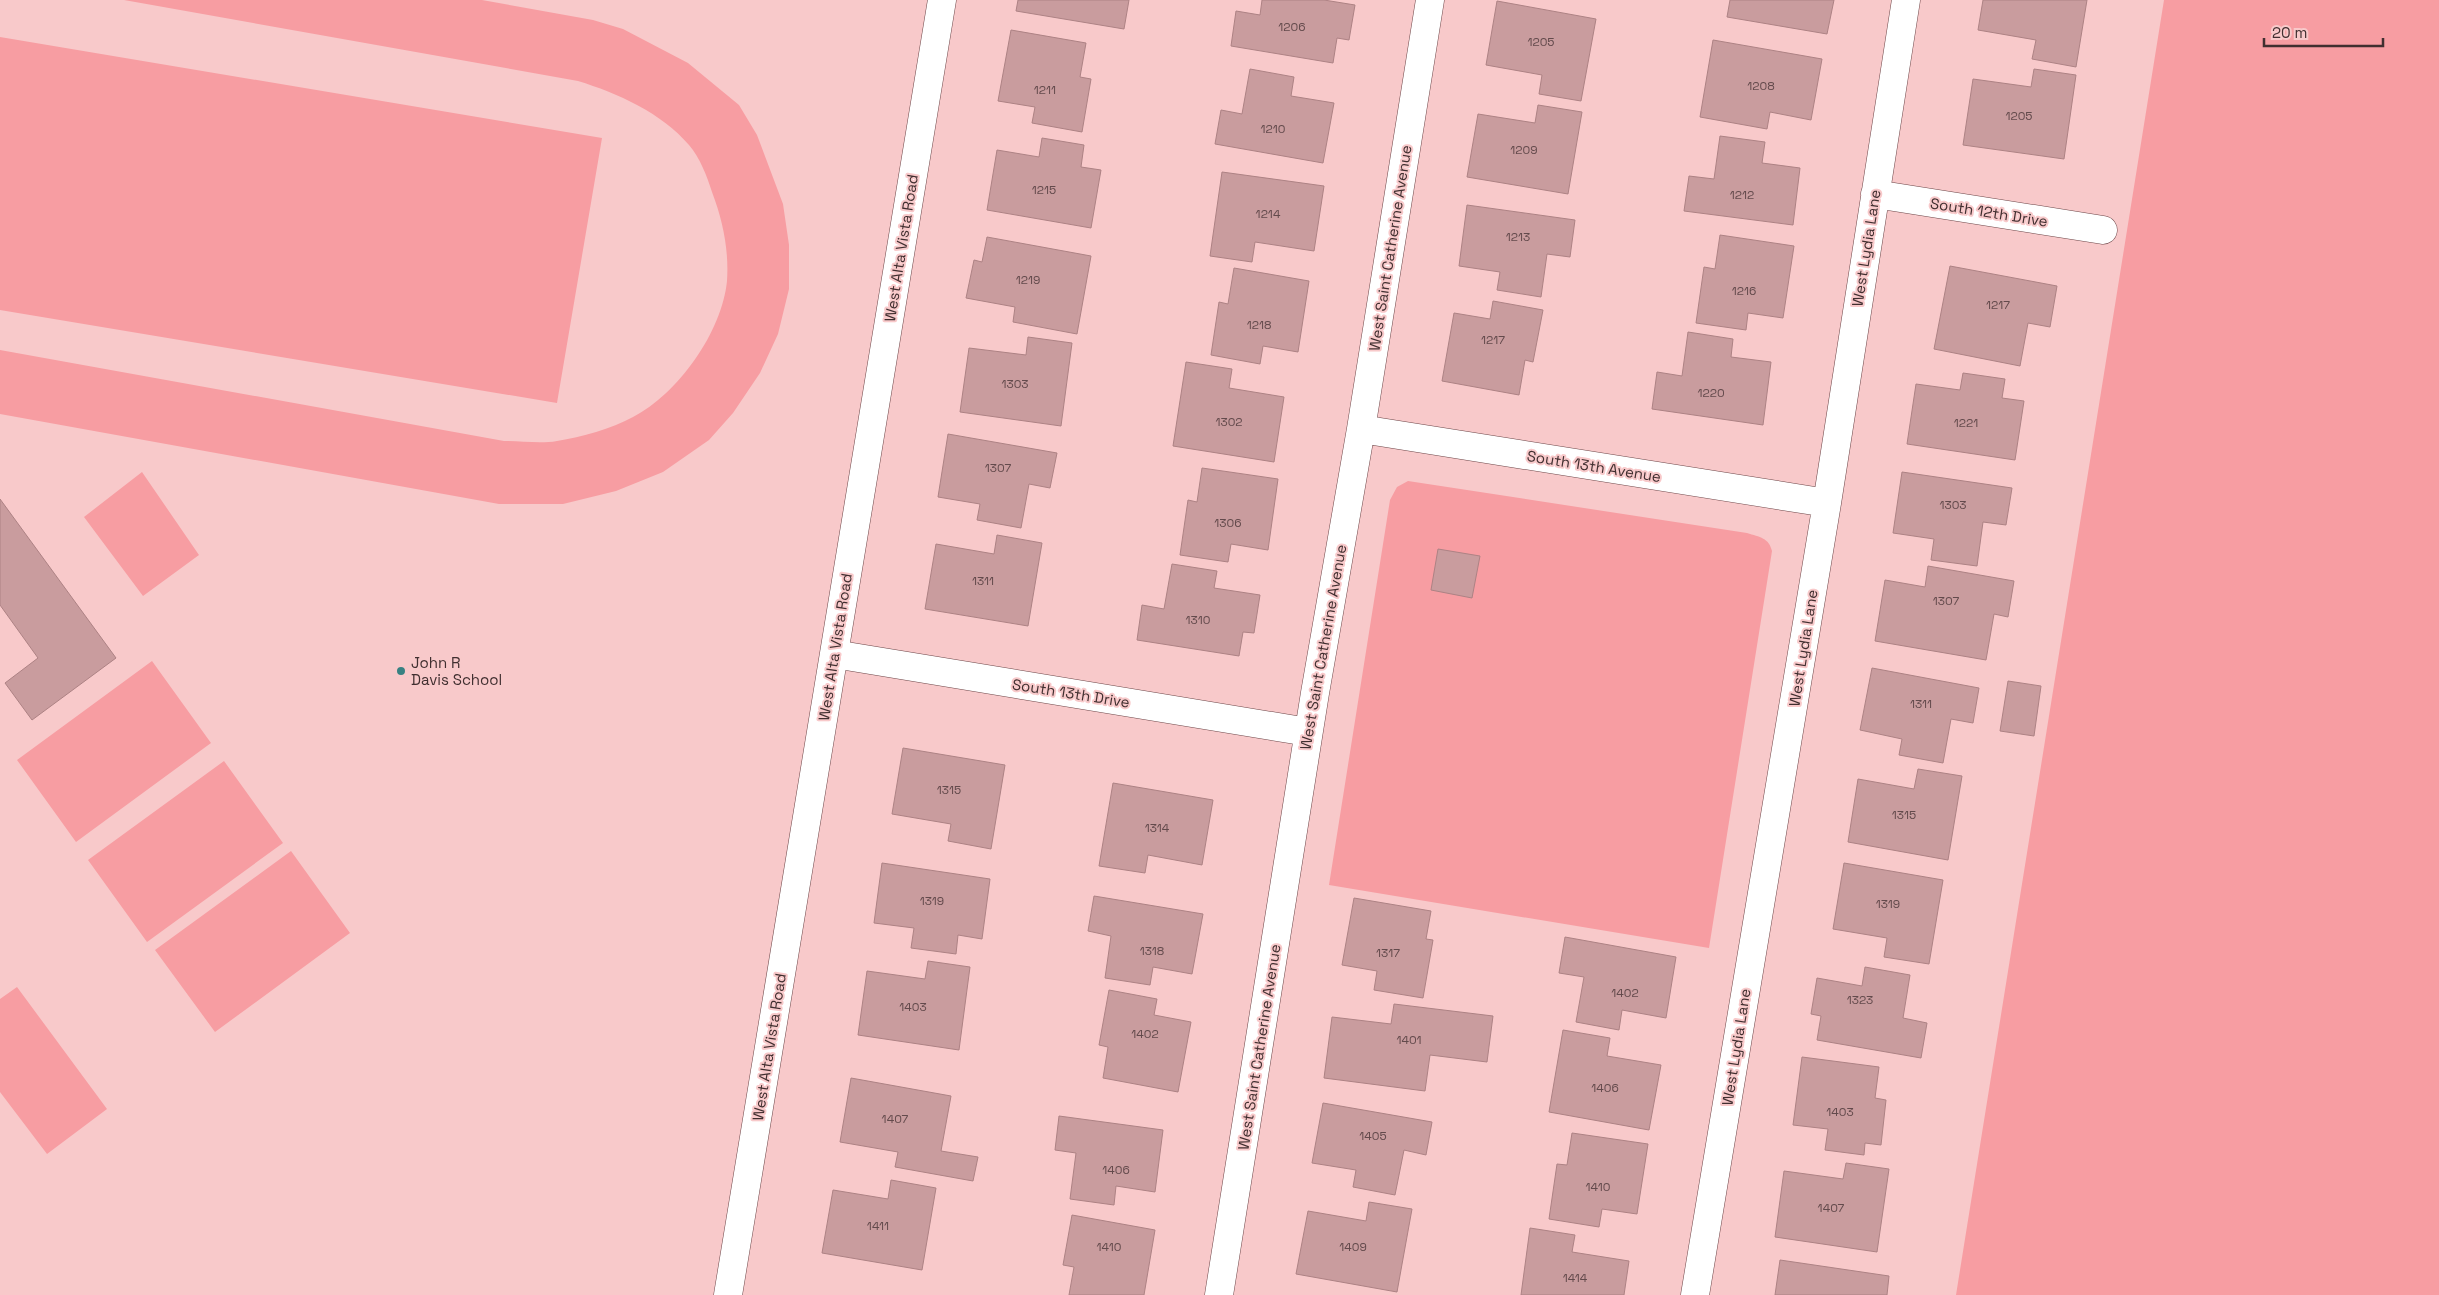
<svg xmlns="http://www.w3.org/2000/svg" width="2439" height="1295" viewBox="0 0 2439 1295" font-family="'Space Grotesk',sans-serif">
<rect width="100%" height="100%" fill="#f8c9ca"/>
<path fill="#f79da2" d="M124,0H482L593,20L623,29L688,63L739,105L757,135L783,204L789,245V289L778,334L760,373L733,413L709,440L663,472L616,491L563,504H499L0,414V350L504,441C521,441 541,444 557,441C582,437 611,429 633,417C678,394 722,332 727,281C729,250 723,221 712,192C707,176 700,158 689,145C662,113 617,93 578,81Z
M2164,0H2439V1295H1956Z
M0,37L602,138L557,403L0,310Z
M142,472L199,555L143,596L84,517Z
M1408,481L1747,533C1760,537 1769,538 1772,551L1709,948L1329,885L1390,500L1397,487Z
M152,661L211,743L76,842L17,760Z
M224,761L283,843L147,942L88,860Z
M291,851L350,933L215,1032L155,950Z
M17,987L107,1109L47,1154L0,1092V999Z"/>
<path fill="#c99c9e" stroke="#ad8284" d="M1018,0H1129L1124,29L1016,11Z
M1262,0H1324L1355,5L1349,40L1337,38L1333,63L1231,46L1236,11L1260,15Z
M1730,0H1834L1827,34L1727,17Z
M1983,0H2087L2076,67L2032,59L2036,40L1978,30Z
M1497,1L1596,19L1581,101L1539,94L1542,75L1486,65Z
M1011,30L1086,43L1080,77L1091,79L1082,132L1032,123L1035,107L998,101Z
M1713,40L1822,59L1811,120L1770,112L1767,129L1700,117Z
M1250,69L1294,77L1291,96L1334,103L1323,163L1215,144L1221,110L1242,114Z
M2034,69L2076,75L2064,159L1963,145L1973,79L2031,87Z
M1538,105L1582,112L1568,194L1467,177L1478,114L1535,123Z
M1720,136L1765,142L1762,163L1800,168L1793,225L1684,211L1689,176L1714,179Z
M1042,138L1084,145L1081,167L1101,170L1091,228L987,210L997,150L1039,157Z
M1222,172L1324,186L1314,251L1255,242L1252,262L1210,256Z
M1467,205L1575,220L1570,257L1547,254L1541,297L1497,290L1500,272L1459,266Z
M1720,235L1794,246L1783,318L1748,313L1746,330L1696,323L1704,267L1715,269Z
M987,237L1091,256L1077,334L1013,322L1015,307L966,298L974,260L982,262Z
M1950,266L2057,286L2050,327L2028,323L2020,366L1934,349Z
M1234,268L1309,281L1298,352L1263,346L1260,364L1211,355L1219,302L1228,304Z
M1493,301L1543,310L1533,362L1525,360L1519,395L1442,381L1454,313L1490,319Z
M1688,332L1733,339L1731,357L1771,362L1763,425L1652,409L1657,372L1682,376Z
M1028,337L1072,343L1061,426L960,412L969,348L1026,355Z
M1186,362L1232,369L1229,388L1284,397L1274,462L1173,446Z
M1963,373L2005,379L2002,398L2024,401L2015,460L1907,444L1916,384L1960,390Z
M948,434L1057,453L1050,488L1029,484L1021,528L977,520L980,504L938,497Z
M1202,468L1278,479L1268,550L1231,544L1228,562L1180,555L1188,500L1197,502Z
M1902,472L2012,488L2006,525L1983,522L1977,566L1931,560L1934,539L1893,533Z
M0,499L116,658L32,720L5,683L38,658L0,605Z
M997,535L1042,543L1028,626L925,609L936,544L994,554Z
M1438,549L1480,556L1472,598L1431,590Z
M1172,564L1217,571L1214,588L1260,595L1254,633L1243,632L1239,656L1137,640L1142,605L1164,609Z
M1928,566L2014,581L2008,617L1994,614L1986,660L1875,641L1885,580L1925,587Z
M1872,668L1979,688L1973,723L1951,719L1943,763L1899,755L1902,739L1860,730Z
M2008,681L2041,686L2034,736L2000,731Z
M903,748L1005,765L991,849L948,841L951,824L892,814Z
M1918,769L1962,776L1948,860L1848,842L1858,779L1914,789Z
M1113,783L1213,800L1202,865L1148,855L1145,873L1099,866Z
M882,863L990,879L982,939L958,935L956,954L911,948L914,928L874,923Z
M1844,863L1943,880L1929,964L1884,957L1887,938L1833,929Z
M1094,896L1203,914L1192,974L1153,967L1150,985L1105,978L1111,936L1088,931Z
M1354,898L1431,911L1426,939L1433,940L1423,998L1374,990L1377,971L1342,965Z
M1565,937L1676,957L1666,1018L1622,1010L1619,1030L1576,1022L1584,977L1559,973Z
M928,961L970,967L959,1050L858,1035L867,971L925,979Z
M1865,967L1910,975L1903,1018L1927,1023L1921,1058L1817,1040L1821,1016L1811,1014L1817,978L1862,986Z
M1109,990L1157,999L1154,1015L1191,1022L1178,1092L1103,1078L1108,1047L1099,1045Z
M1394,1004L1493,1016L1487,1062L1430,1055L1425,1091L1324,1078L1332,1017L1391,1024Z
M1563,1030L1610,1038L1607,1056L1661,1065L1649,1130L1549,1112Z
M1802,1057L1879,1067L1875,1098L1886,1100L1881,1145L1865,1143L1864,1155L1825,1150L1828,1129L1793,1125Z
M851,1078L951,1096L941,1151L978,1157L973,1181L895,1167L898,1152L840,1142Z
M1323,1103L1432,1122L1426,1155L1404,1150L1395,1195L1353,1187L1356,1170L1312,1163Z
M1059,1116L1163,1130L1155,1192L1116,1186L1114,1205L1070,1199L1076,1153L1055,1150Z
M1572,1133L1648,1144L1637,1214L1602,1209L1599,1227L1549,1219L1557,1164L1567,1165Z
M1846,1163L1889,1169L1877,1252L1775,1237L1784,1171L1843,1179Z
M891,1180L936,1188L922,1270L822,1253L833,1190L888,1199Z
M1369,1202L1412,1209L1397,1292L1296,1274L1308,1211L1366,1221Z
M1072,1215L1155,1230L1144,1295H1069L1074,1267L1063,1265Z
M1530,1228L1575,1235L1572,1252L1629,1261L1624,1295H1521Z
M1780,1260L1889,1276L1887,1295H1775Z"/>
<g fill="none" stroke-linecap="round" stroke-linejoin="round">
<defs>
<path id="minor" d="M1875,194L2103,230
M1361,429L1827,503
M834,654L1308,732
M728,1295L942,0
M1219,1295L1315,693L1361,429L1430,0
M1695,1295L1827,503L1906,0"/>
</defs>
<use href="#minor" stroke="#6d4648" stroke-width="29"/>
<use href="#minor" stroke="#fff" stroke-width="28"/>
</g>
<circle fill="#388182" stroke="#f8c9ca" stroke-width="2" cx="401" cy="671" r="5"/>
<g text-anchor="middle" dominant-baseline="central" stroke-width="4" stroke-linejoin="round" paint-order="stroke">
<g font-size="12" fill="#634a4c">
<text x="1292" y="27">1206</text>
<text x="1541" y="42">1205</text>
<text x="1761" y="86">1208</text>
<text x="1045" y="90">1211</text>
<text x="2019" y="116">1205</text>
<text x="1273" y="129">1210</text>
<text x="1524" y="150">1209</text>
<text x="1044" y="190">1215</text>
<text x="1742" y="195">1212</text>
<text x="1268" y="214">1214</text>
<text x="1518" y="237">1213</text>
<text x="1028" y="280">1219</text>
<text x="1744" y="291">1216</text>
<text x="1998" y="305">1217</text>
<text x="1259" y="325">1218</text>
<text x="1493" y="340">1217</text>
<text x="1015" y="384">1303</text>
<text x="1711" y="393">1220</text>
<text x="1229" y="422">1302</text>
<text x="1966" y="423">1221</text>
<text x="998" y="468">1307</text>
<text x="1953" y="505">1303</text>
<text x="1228" y="523">1306</text>
<text x="983" y="581">1311</text>
<text x="1946" y="601">1307</text>
<text x="1198" y="620">1310</text>
<text x="1921" y="704">1311</text>
<text x="949" y="790">1315</text>
<text x="1904" y="815">1315</text>
<text x="1157" y="828">1314</text>
<text x="932" y="901">1319</text>
<text x="1888" y="904">1319</text>
<text x="1152" y="951">1318</text>
<text x="1388" y="953">1317</text>
<text x="1625" y="993">1402</text>
<text x="1860" y="1000">1323</text>
<text x="913" y="1007">1403</text>
<text x="1145" y="1034">1402</text>
<text x="1409" y="1040">1401</text>
<text x="1605" y="1088">1406</text>
<text x="1840" y="1112">1403</text>
<text x="895" y="1119">1407</text>
<text x="1373" y="1136">1405</text>
<text x="1116" y="1170">1406</text>
<text x="1598" y="1187">1410</text>
<text x="1831" y="1208">1407</text>
<text x="878" y="1226">1411</text>
<text x="1109" y="1247">1410</text>
<text x="1353" y="1247">1409</text>
<text x="1575" y="1278">1414</text>
</g>
<g font-size="15" fill="#412f30" stroke="#f8c9ca">
<text transform="translate(1989 212) rotate(9)">South 12th Drive</text>
<text transform="translate(901 248) rotate(-81)">West Alta Vista Road</text>
<text transform="translate(1390 248) rotate(-81)">West Saint Catherine Avenue</text>
<text transform="translate(1866 248) rotate(-81)">West Lydia Lane</text>
<text transform="translate(1594 466) rotate(9)">South 13th Avenue</text>
<text transform="translate(835 647) rotate(-81)">West Alta Vista Road</text>
<text transform="translate(1323 647) rotate(-80)">West Saint Catherine Avenue</text>
<text transform="translate(1803 648) rotate(-81)">West Lydia Lane</text>
<text transform="translate(1071 693) rotate(9)">South 13th Drive</text>
<text transform="translate(769 1047) rotate(-81)">West Alta Vista Road</text>
<text transform="translate(1259 1047) rotate(-81)">West Saint Catherine Avenue</text>
<text transform="translate(1736 1047) rotate(-81)">West Lydia Lane</text>
</g>
<g font-size="15" fill="#412f30" stroke="#f8c9ca" text-anchor="start">
<text x="411" y="662">John R<tspan x="411" dy="17">Davis School</tspan></text>
</g>
</g>
<path d="M2264 38v8h119v-8" fill="none" stroke="#412f30" stroke-width="2.5"/>
<text x="2272" y="38" font-size="15" fill="#412f30" stroke="#f8c9ca" stroke-width="4" paint-order="stroke">20 m</text>
</svg>
